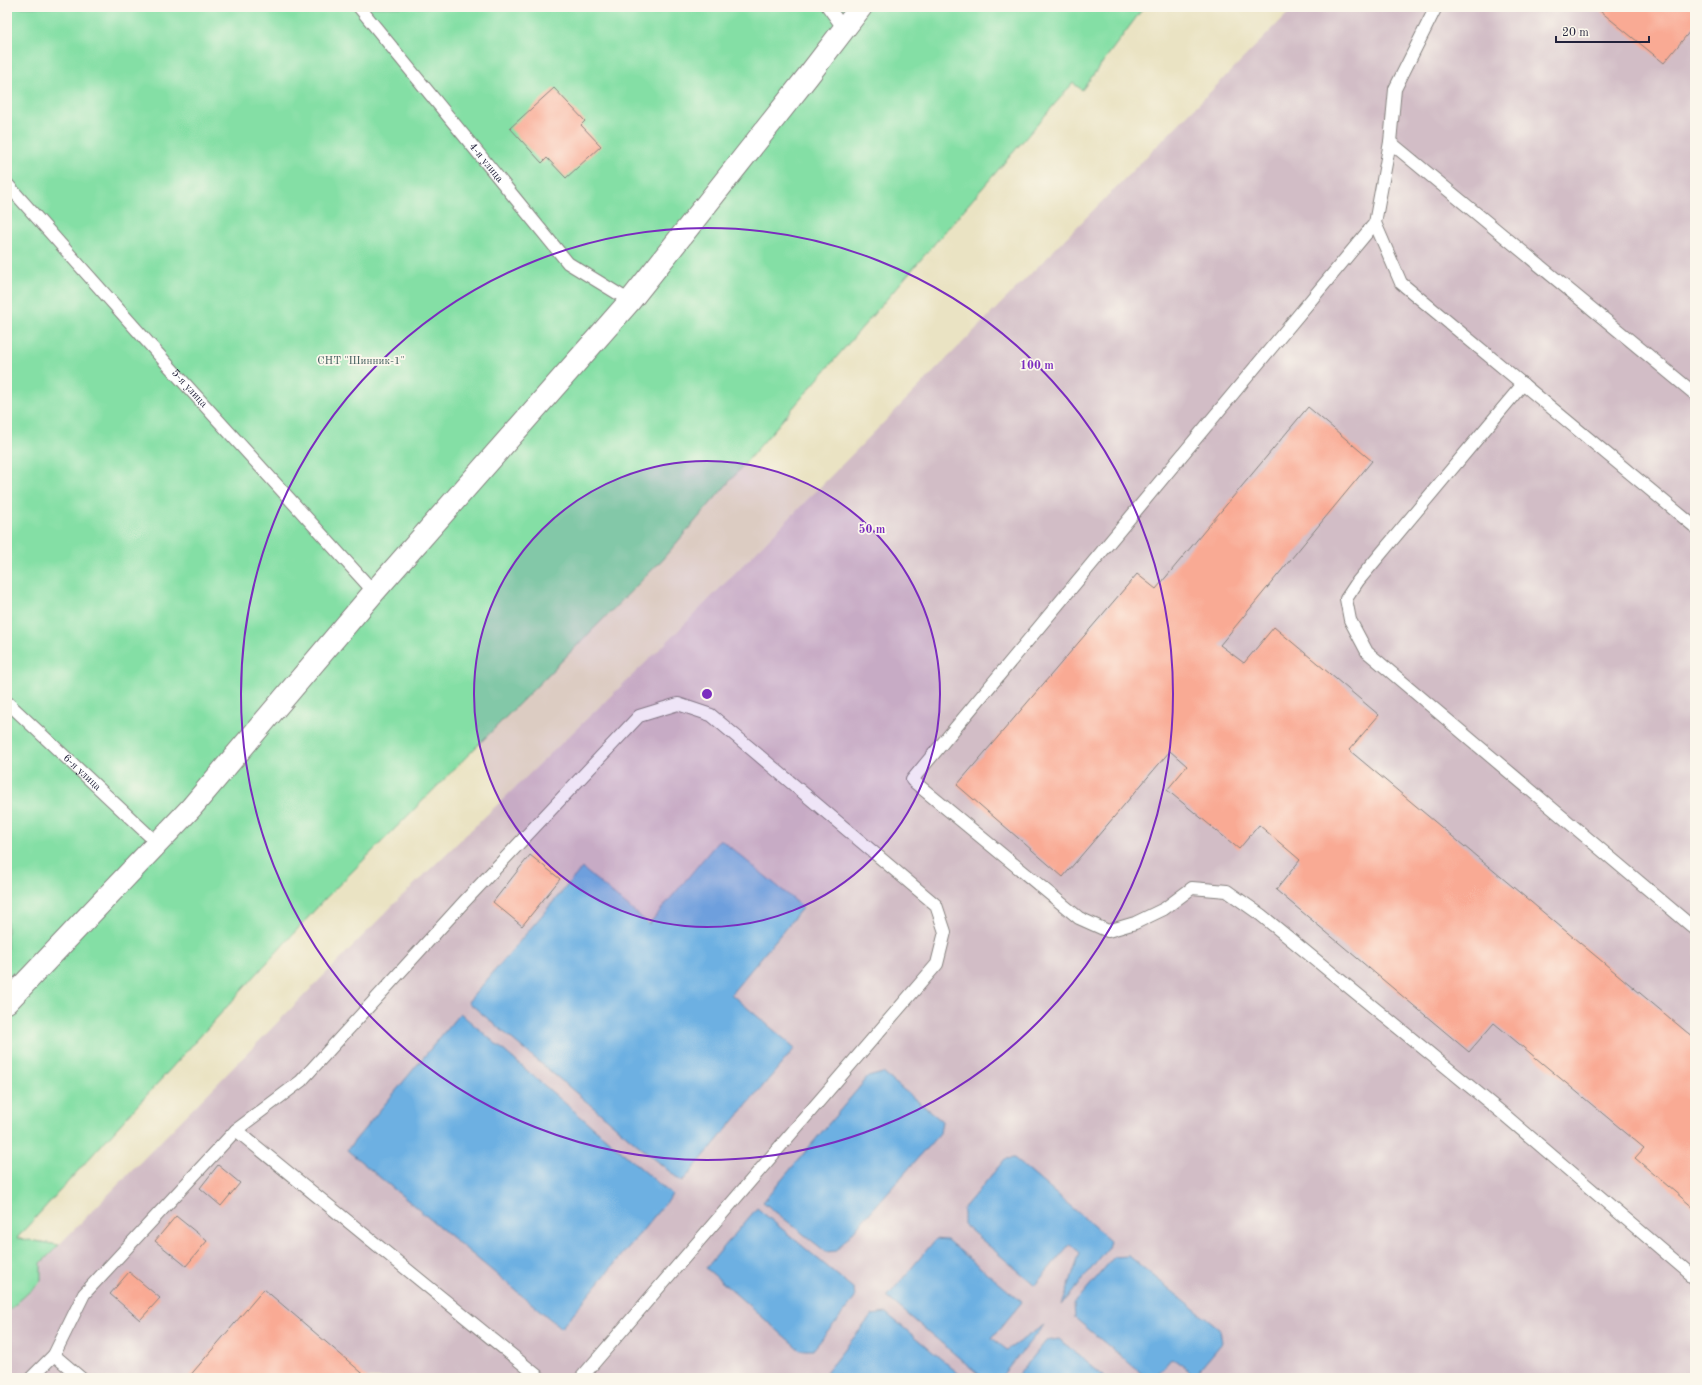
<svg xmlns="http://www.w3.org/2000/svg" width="1702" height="1385" viewBox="0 0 1702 1385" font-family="'Old Standard TT',serif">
<rect width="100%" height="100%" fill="#fbf7ec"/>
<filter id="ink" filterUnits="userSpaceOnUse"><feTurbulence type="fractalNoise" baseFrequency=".025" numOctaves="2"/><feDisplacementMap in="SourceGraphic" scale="8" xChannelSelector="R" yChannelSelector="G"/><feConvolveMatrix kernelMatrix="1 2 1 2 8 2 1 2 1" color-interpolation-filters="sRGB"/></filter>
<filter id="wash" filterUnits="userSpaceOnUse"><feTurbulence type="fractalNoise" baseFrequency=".012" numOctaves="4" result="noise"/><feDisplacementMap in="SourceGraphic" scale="16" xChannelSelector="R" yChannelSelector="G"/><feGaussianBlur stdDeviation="0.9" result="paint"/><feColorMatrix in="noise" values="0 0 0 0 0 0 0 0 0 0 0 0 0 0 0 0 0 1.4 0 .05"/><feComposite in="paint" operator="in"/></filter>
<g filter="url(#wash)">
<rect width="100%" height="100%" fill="#eae3c3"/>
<path fill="#d2bdc6" d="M1294,7H1695V1378H7V1312L41,1281V1263L397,901L664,645Z"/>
<path fill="#84dfa5" stroke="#538070" d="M7,7H1144L1082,90L1073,83L660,562L323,901L17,1238L59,1245L41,1263V1281L7,1312Z"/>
<path fill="#6db0e2" stroke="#48698e" d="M720,839L803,907L731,994L795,1048L682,1182L468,1002L582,868L649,924Z
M460,1013L672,1195L561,1328L347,1150Z
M883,1073L942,1121L940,1133L836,1251L826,1252L763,1202L868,1077Z
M1014,1158L1110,1240L1108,1248L1062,1305L1080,1253L1070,1244L1035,1285L963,1224V1209L1005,1159Z
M757,1208L854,1289L855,1298L813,1350H800L706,1268Z
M936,1239L947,1240L1022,1302L992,1338L1007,1350L1044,1325L1000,1378H983L887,1297Z
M1129,1256L1220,1330L1222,1343L1195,1375L1172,1358L1154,1378H1147L1075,1318L1074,1304L1114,1257Z
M886,1313L964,1378H834L826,1372L872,1315Z
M1059,1339L1106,1378H1016L1046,1341Z"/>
<g id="blocks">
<path fill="#f9aa94" d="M1595,7H1695V25L1664,63Z
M554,88L585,121L581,125L601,146L566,178L547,158L542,163L510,128Z
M1308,407L1372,461L1220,645L1244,663L1274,627L1379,715L1349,750L1695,1039V1209L1635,1158L1644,1148L1494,1023L1469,1052L1276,890L1300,860L1259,825L1239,849L1167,790L1187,766L1170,751L1063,877L957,785L1137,574L1156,589Z
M530,855L560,879L522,926L493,902Z
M218,1165L240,1183L221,1206L200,1188Z
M176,1216L207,1241L186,1266L155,1241Z
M129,1272L160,1298L140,1320L110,1294Z
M264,1289L368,1378H188Z"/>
</g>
</g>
<g filter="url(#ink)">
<use href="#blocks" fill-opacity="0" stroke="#86827f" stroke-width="1"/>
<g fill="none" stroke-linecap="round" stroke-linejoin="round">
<defs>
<g id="service">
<path id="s1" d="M359,7L568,263L630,301"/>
<path d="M828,7L844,29"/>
<path d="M1436,7L1395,89L1390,142L1375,223L1401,283L1695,527"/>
<path d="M1390,142L1695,394"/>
<path id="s2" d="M7,184L168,365L374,592"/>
<path d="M1375,223L912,780L1079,918L1108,931L1135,923L1164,909L1192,888L1227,891L1261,915L1501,1112L1695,1278"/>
<path d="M1523,384L1358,581L1346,599L1350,620L1367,652L1695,929"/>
<path id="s3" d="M7,702L157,843"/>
<path d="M236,1130L540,1378"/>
<path d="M54,1355L84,1294L236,1130L301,1081L463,903L639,716L678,704L711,715L936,905L945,932L937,964L581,1378"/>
<path d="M31,1378L54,1355L81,1378"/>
</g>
<path id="minor" d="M7,1002L191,808L374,592L630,301L808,76L861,7"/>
</defs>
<use href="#service" stroke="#86827f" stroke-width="14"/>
<use href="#minor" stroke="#86827f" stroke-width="24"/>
<use href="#service" stroke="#fff" stroke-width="12"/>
<use href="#minor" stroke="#fff" stroke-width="22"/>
</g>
</g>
<circle cx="707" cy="694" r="233" fill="#7b2cbf" fill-opacity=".12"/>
<g fill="none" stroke="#7b2cbf" stroke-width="2">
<circle cx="707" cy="694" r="233"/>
<circle cx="707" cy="694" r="466"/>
</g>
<g text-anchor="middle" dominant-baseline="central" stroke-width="3.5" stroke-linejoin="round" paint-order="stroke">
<g font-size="11" fill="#22223b" stroke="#fbf7ec">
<text stroke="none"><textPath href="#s1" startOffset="201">4-я улица</textPath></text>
<text stroke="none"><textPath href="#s2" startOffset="274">5-я улица</textPath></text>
<text stroke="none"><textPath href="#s3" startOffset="103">6-я улица</textPath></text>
</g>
<g font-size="11" fill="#3f5b5b" stroke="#fbf7ec">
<text x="361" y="361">СНТ "Шинник-1"</text>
</g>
</g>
<circle cx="707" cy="694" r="6" fill="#7b2cbf" stroke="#fbf7ec" stroke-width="2"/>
<g font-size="12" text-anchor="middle" font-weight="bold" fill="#7b2cbf" stroke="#fbf7ec" stroke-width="3.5" stroke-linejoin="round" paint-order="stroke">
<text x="1037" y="369">100 m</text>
<text x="872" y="533">50 m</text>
</g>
<rect width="1702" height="1385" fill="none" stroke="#fbf7ec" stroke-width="24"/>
<path d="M1556 36v6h93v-6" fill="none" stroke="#22223b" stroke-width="2"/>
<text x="1562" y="36" font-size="12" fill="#22223b" stroke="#fbf7ec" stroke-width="3" paint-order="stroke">20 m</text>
</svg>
